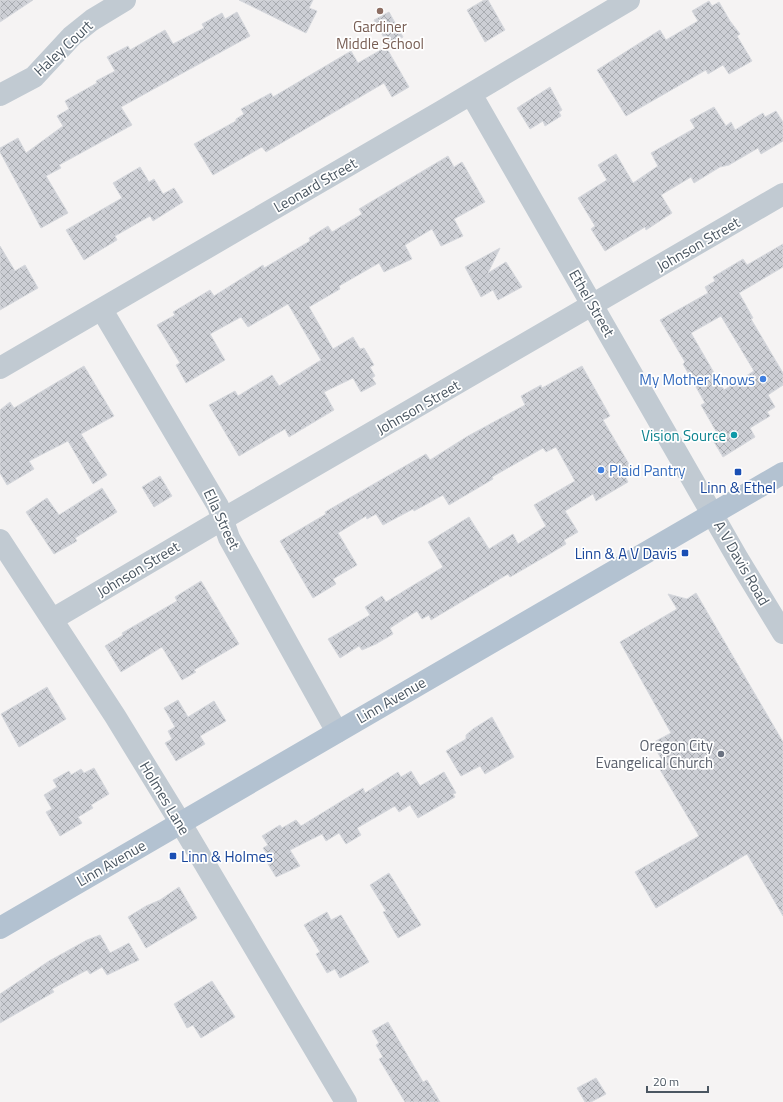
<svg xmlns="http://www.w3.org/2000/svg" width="783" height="1102" viewBox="0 0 783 1102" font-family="'Titillium Web',sans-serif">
<defs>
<pattern id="building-cross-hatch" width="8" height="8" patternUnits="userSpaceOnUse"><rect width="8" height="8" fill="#cdcfd5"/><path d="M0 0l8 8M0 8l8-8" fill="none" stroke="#a8abb0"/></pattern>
</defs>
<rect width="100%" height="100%" fill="#f5f3f3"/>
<path fill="url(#building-cross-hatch)" stroke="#d7d9de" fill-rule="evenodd" d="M0,0H33L0,22Z
M239,0H313L309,8L317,11L306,33Z
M484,0H488L505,30L485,42L467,10Z
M709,1L712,6L719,2L730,21L740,34L737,36L752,61L729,74L723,65L708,74L706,70L626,116L597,70L660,30L666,40L698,21L692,11Z
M237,12L250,36L121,107L132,125L59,165L61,168L46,176L68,213L41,228L0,152V148L18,138L26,153L63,126L57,116L69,109L65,101L97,83L96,81L115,71L107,57L128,46L130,50L165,30L173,44L204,28L202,24L222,13L225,19Z
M389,12L403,37L388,45L374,20Z
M386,47L409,87L392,97L384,83L266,152L262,147L213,175L194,144L236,121V119L244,114L241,109L271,93L273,97L351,51L358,63Z
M550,87L562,110L559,112L561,116L545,126L543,121L530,129L517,108Z
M714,107L726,126L731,122L735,130L763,113L765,117L776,111L783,122V141L761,154L758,148L729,165L720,167L694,183L691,177L661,195L672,213L646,230L645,227L605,251L591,229L595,226L578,198L607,180L598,165L616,154L633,183L658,166L651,153L695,128L690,120Z
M448,156L454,167L462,162L485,202L454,219L463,236L441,246L432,229L405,245L412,259L384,272L379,263L339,286L340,289L309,307L333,349L353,337L360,349L364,348L374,365L370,367L375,376L372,378L376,384L361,392L353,378L324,392L334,410L289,437L285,429L239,456L209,405L235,391L238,396L272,375L279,386L321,360L288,304L248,327L241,317L210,334L225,360L186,383L176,365L180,363L157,325L175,315L173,312L210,290L214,296L263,265L264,268L310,241L309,238L328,226L332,232L362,214L359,209Z
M140,167L149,182L154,179L163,194L174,188L183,202L153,221L150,216L115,236L117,240L84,260L66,230L122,198L113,183Z
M783,244V267L739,293L753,318L751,319L783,373V385L768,395L775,407L767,412L770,416L750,428L755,437L723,457L711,437L717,433L701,405L705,403L683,364L685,362L660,320L708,293L705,287L715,281L713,277L743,259L747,265ZM721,316L754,371L724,390L691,333Z
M0,246L15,271L25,265L38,288L0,310Z
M500,248L488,273L506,262L522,287L498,300L493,290L481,297L465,267Z
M84,366L114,416L81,434L107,475L93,484L68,441L29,461L34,469L7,485L0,473V410L10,402L14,408Z
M582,366L610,416L603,420L633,471L625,476L628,482L596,501L593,494L565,511L578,532L564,540L566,544L548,555L510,577L508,574L431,620L429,615L422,619L417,611L390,628L393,634L376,644L362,650L359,646L340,658L328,639L370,615L365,607L382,596L386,602L443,567L428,542L469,517L489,549L513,534L518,544L546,526L534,505L575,481L556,447L546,452L543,448L492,477L493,479L449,505L443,495L414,511L413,509L383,525L376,514L367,519L366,516L338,533L357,565L333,579L336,584L313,598L280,541L326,514L325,512L426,454L430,460L468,436L525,405L521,396L541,385L542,388Z
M160,476L172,496L154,507L142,487Z
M102,488L117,512L75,538L77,541L54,554L26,512L47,498L59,515Z
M201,581L239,644L194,670L196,672L182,680L162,647L121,672L105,646L123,635L122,633L177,601L175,597Z
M696,593L783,742V916L747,854L656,908L635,872L699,836L659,768L665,765L652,743L671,733L620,642L677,609L668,594L687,599Z
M47,687L66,719L19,747L1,714Z
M178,700L188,717L214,701L226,721L200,736L205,744L176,761L165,743L172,739L168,731L175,727L164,708Z
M492,717L514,757L485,774L480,766L461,776L446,751L466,739V735L473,729Z
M94,768L109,794L91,805L93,808L78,817L82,823L60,836L46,812L52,809L44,795L57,787L53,780L69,771L71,775L81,769L84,773Z
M411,771L420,786L444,772L456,793L453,794L455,797L418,818L410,805L399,812L395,806L357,828L361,835L346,844L339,833L326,841L322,834L290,850L300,866L276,877L265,859L269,857L263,848L268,845L262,836L280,825L282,828L296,820L301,826L363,788L365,793L398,772L401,777Z
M389,873L421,925L398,938L383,912L386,911L370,885Z
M179,887L197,918L146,948L128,917L146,906L160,900Z
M327,912L331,920L341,915L369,962L340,978L335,969L327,973L316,954L320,952L304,925Z
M100,935L110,953L129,943L139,960L107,975L102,967L90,974L87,970L52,989L54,992L0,1023V994L49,961L87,940Z
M212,981L235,1017L201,1038L193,1025L187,1028L174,1004Z
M388,1022L423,1082L427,1080L440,1102H405L379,1059L383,1057L376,1045L379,1043L372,1031Z
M596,1078L606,1094L591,1102H585L577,1088Z"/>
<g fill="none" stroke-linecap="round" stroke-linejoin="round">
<path stroke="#c1cad2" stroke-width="22" d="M471,94L738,559L783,633
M0,95L34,77L72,36L92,20L125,0
M102,310L218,506L229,538L337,732
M0,368L442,111L629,0
M0,540L115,716L180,822L346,1102
M53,619L223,519L783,194"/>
<path stroke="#b3c2d1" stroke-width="22" d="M0,928L783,473"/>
</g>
<circle fill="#8d6e63" stroke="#fff" stroke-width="1.5" cx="380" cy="11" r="4"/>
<g fill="#3f7fe0" stroke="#fff" stroke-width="1.5">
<circle cx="763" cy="379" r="4"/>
<circle cx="601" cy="470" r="4"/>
</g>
<circle fill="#0f9aa8" stroke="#fff" stroke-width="1.5" cx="734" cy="435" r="4"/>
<g fill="#1a4fb4" stroke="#fff" stroke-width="1.5">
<rect x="734" y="468" width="8" height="8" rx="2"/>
<rect x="681" y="549" width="8" height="8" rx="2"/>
<rect x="169" y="852" width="8" height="8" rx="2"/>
</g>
<circle fill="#6b7280" stroke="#fff" stroke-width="1.5" cx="721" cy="754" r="4"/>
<g text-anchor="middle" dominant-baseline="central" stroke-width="3.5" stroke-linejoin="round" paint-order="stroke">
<g font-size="15" fill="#785e54" stroke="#fff">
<text x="380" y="26">Gardiner<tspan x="380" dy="17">Middle School</tspan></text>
</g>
<g font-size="15" fill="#4a5661" stroke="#fff">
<text transform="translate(63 48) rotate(-43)">Haley Court</text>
<text transform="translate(315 185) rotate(-30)">Leonard Street</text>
<text transform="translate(698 244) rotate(-30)">Johnson Street</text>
<text transform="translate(592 303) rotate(60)">Ethel Street</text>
<text transform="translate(418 407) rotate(-30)">Johnson Street</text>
<text transform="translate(222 519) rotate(65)">Ella Street</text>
<text transform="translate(742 563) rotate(60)">A V Davis Road</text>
<text transform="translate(138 569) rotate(-31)">Johnson Street</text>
<text transform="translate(391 700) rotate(-30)">Linn Avenue</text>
<text transform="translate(165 798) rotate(59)">Holmes Lane</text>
<text transform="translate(111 863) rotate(-30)">Linn Avenue</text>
</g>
<g font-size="15" fill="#366cbe" stroke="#fff" text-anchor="end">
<text x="755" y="379">My Mother Knows</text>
<text x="609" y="470" text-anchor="start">Plaid Pantry</text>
</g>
<g font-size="15" fill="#0d838f" stroke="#fff" text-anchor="end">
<text x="726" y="435">Vision Source</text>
</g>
<g font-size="15" fill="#164399" stroke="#fff">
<text x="738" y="487">Linn &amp; Ethel</text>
<text x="677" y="553" text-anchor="end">Linn &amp; A V Davis</text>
<text x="181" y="856" text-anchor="start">Linn &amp; Holmes</text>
</g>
<g font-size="15" fill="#5b616d" stroke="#fff" text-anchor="end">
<text x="713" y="745">Oregon City<tspan x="713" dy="17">Evangelical Church</tspan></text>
</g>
</g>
<path d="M647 1086v6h61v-6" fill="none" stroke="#4a5661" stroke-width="2"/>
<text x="653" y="1086" font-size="12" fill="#4a5661" stroke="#ffffff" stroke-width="3" paint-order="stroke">20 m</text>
</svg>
